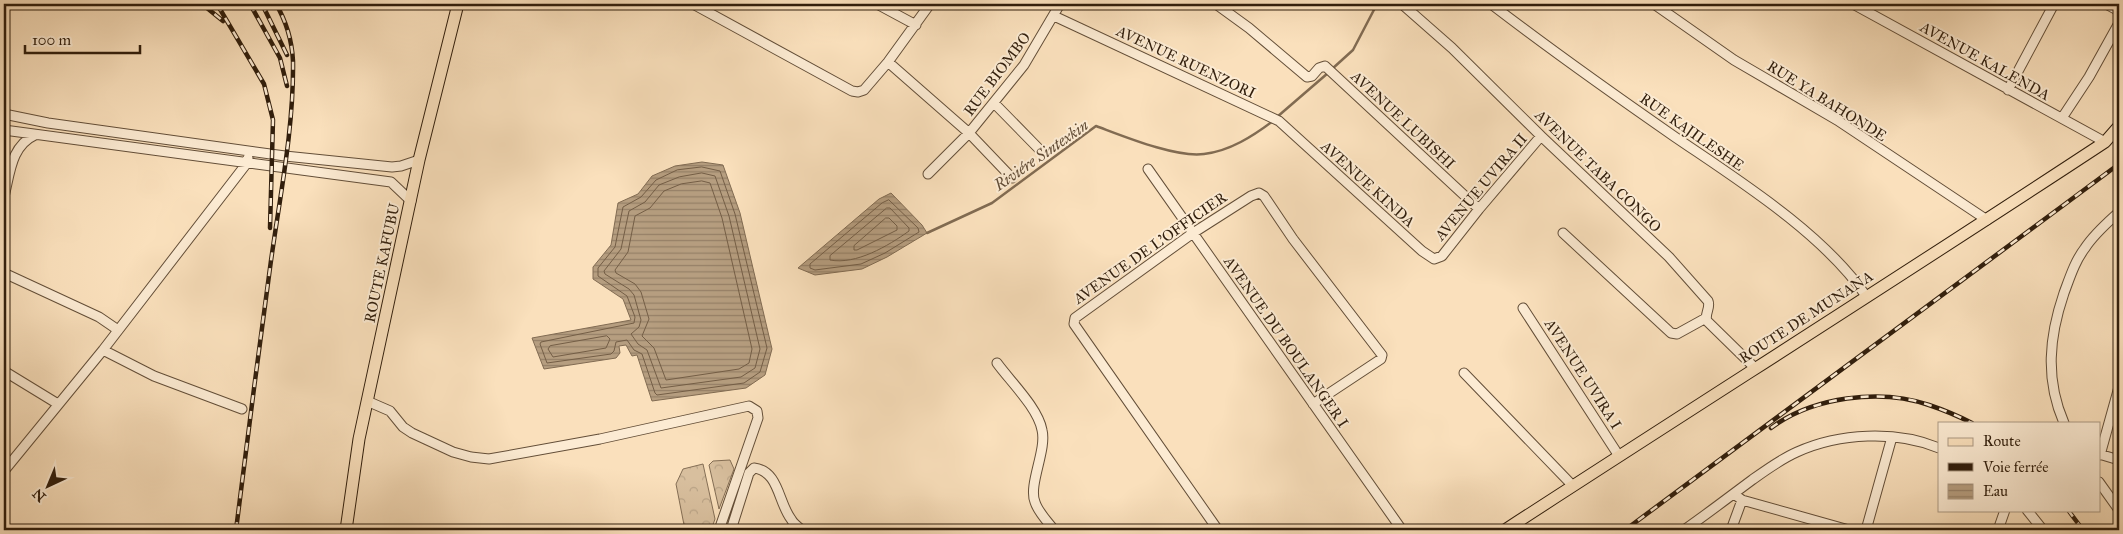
<svg xmlns="http://www.w3.org/2000/svg" width="2123" height="534" viewBox="0 0 2123 534" font-family="'IM FELL Great Primer',serif">
<defs>
<pattern id="park-crowns" width="20" height="18" patternUnits="userSpaceOnUse" patternTransform="scale(1.25)"><rect width="20" height="18" fill="#d8bf9e"/><path d="M2 6a3 3 0 1 1 6 0M12 15a3 3 0 1 1 6 0" fill="none" stroke="#baa487"/></pattern>
<pattern id="water-rules" width="6" height="5" patternUnits="userSpaceOnUse" patternTransform="scale(1.25)"><rect width="6" height="5" fill="#b69e80"/><path d="M0 2.5h6" fill="none" stroke="#958067"/></pattern>
</defs>
<rect width="100%" height="100%" fill="#fae0bc"/>
<filter id="stains"><feTurbulence type="fractalNoise" baseFrequency=".004" numOctaves="4"/><feColorMatrix values="0 0 0 0 .2 0 0 0 0 .09 0 0 0 0 .02 0 0 0 .5 -.17"/></filter>
<radialGradient id="worn" r=".72"><stop offset=".6" stop-color="#630" stop-opacity="0"/><stop offset="1" stop-color="#630" stop-opacity=".3"/></radialGradient>
<path fill="url(#park-crowns)" stroke="#846e55" d="M730,460L734,469L719,509L709,465L713,461Z
M703,464L715,519L711,530H685L676,484L683,469Z"/>
<path fill="url(#water-rules)" stroke="#816b52" d="M702,162L723,165L740,213L772,349L765,375L746,388L652,401L637,355L632,356L626,345L619,346L620,353L616,358L544,369L532,338L631,320L623,299L593,279V267L611,245L618,203L638,194L652,176L675,166Z
M891,193L922,225L927,233L887,257L862,269L815,275L798,268L879,199Z"/>
<g fill="none" stroke-linecap="round" stroke-linejoin="round">
<path stroke="#745e46" stroke-width="1" d="M702,167L720,171L735,214L767,348L760,372L744,383L657,395L655,393L642,354L634,350L627,340L616,342L614,351L611,354L547,363L540,344L541,342L634,323L635,317L627,296L598,276V268L615,247L623,207L641,197L656,180L677,170Z
M702,173L715,176L729,216L760,349L755,368L741,377L661,388L647,350L638,344L631,334L639,327L641,320L634,295L629,289L605,274L604,271L621,249L629,211L645,202L659,185L679,177Z
M702,181L710,183L722,218L752,349L749,363L739,369L666,380L654,348L642,336L649,319L641,292L635,284L616,273L615,270L628,252L635,216L650,208L664,191L681,184Z
M889,200L918,228L919,232L885,253L861,264L815,270L810,268V264L882,203Z
M887,208H890L909,228V231C888,246 856,265 830,260V256Z
M886,218H889L897,226V230L857,250H854V246Z
M607,336L610,339L606,348L553,357L548,349L550,346Z"/>
<path stroke="#816b52" stroke-width="2.5" d="M1332,69L1353,50L1377,4
M1277,117L1328,73
M927,233L992,203L1096,126C1123,136 1176,158 1204,154C1230,151 1253,136 1273,121"/>
<defs>
<path id="minor" d="M693,4L852,91L858,92L864,90L888,62L930,4
M877,4L916,25
M1216,4L1249,28L1307,77L1312,76L1319,68L1325,66L1479,209
M1402,4L1452,48L1541,136L1669,257L1708,301C1711,308 1704,314 1707,321L1755,368
M1491,4C1551,50 1613,94 1675,137C1738,180 1823,233 1866,296
M1654,4L1734,60L1837,120L1987,220
M1853,4L2105,142
M2106,4L2119,11
M1054,16L1279,121L1422,251L1434,259L1442,256L1479,209L1541,136
M888,62L969,133L1024,65L1060,4
M2008,90L2054,4
M994,103L1041,151
M4,114L48,123L285,156L392,167L401,166L419,160
M2062,118L2089,77L2119,23
M4,130L391,182L411,201
M1148,169L1402,530
M928,174L969,133L1012,178
M4,197C10,173 11,146 35,135
M1563,233L1671,333L1677,334L1706,318
M4,273L99,317L118,330
M1523,308L1619,456
M103,350L154,376L242,409
M997,363C1010,381 1038,408 1042,430C1047,450 1028,485 1035,502C1038,512 1048,522 1054,530
M4,371L58,404
M1464,373L1573,486
M367,401L390,411L403,427L412,433L453,452L471,457L489,459L600,439L749,406L757,411L758,418L719,530
M2064,423C2045,379 2049,337 2064,293C2070,277 2075,261 2085,248C2094,234 2107,223 2119,212
M2099,454L2119,460
M2100,455L2119,387
M4,471L103,350L247,163L248,158
M2099,482L2119,510
M1734,494L1742,500L1849,530
M2027,510L2043,530
M731,530L749,473L754,468C779,471 778,502 791,519C793,523 798,527 802,530
M1218,530L1074,324L1075,318L1193,233L1251,196L1259,193L1264,196L1293,239L1382,355L1381,359L1313,404
M1684,530C1707,514 1729,497 1752,480C1766,470 1781,459 1797,452C1839,433 1896,430 1939,448
M1731,530L1742,500
M1866,530L1892,437
M1998,530L2005,510"/>
<path id="major" d="M346,530L359,439L419,160L458,4
M1505,530C1705,400 1906,273 2105,142L2119,126"/>
</defs>
<use href="#minor" stroke="#634e38" stroke-width="11"/>
<use href="#major" stroke="#311e0c" stroke-width="13"/>
<use href="#minor" stroke="#fcebd3" stroke-width="9"/>
<use href="#major" stroke="#fae0bc" stroke-width="11"/>
<defs>
<path id="rail" d="M202,4L223,21
M217,4L264,84L273,120L270,228
M250,4L280,58L287,86
M262,4L287,55
M1771,428C1812,397 1880,388 1929,405C1944,410 1958,416 1972,423
M2068,510L2083,530
M236,530C247,443 258,355 270,268C279,200 294,130 293,61C292,41 286,21 276,4
M1625,530L2119,164"/>
</defs>
<use href="#rail" stroke="#311e0c" stroke-width="4.5"/>
<use href="#rail" stroke="#fcebd3" stroke-width="2.5" stroke-dasharray="8" stroke-linecap="butt"/>
</g>
<g text-anchor="middle" dominant-baseline="central" stroke-width="4" stroke-linejoin="round" paint-order="stroke">
<g font-size="15" fill="#311e0c" stroke="#fcebd3">
<text transform="translate(1985 61) rotate(29)">AVENUE KALENDA</text>
<text transform="translate(1186 62) rotate(25)">AVENUE RUENZORI</text>
<text transform="translate(997 74) rotate(-53)">RUE BIOMBO</text>
<text transform="translate(1827 101) rotate(32)">RUE YA BAHONDE</text>
<text transform="translate(1403 120) rotate(43)">AVENUE LUBISHI</text>
<text transform="translate(1692 132) rotate(35)">RUE KAJILESHE</text>
<text transform="translate(1598 171) rotate(44)">AVENUE TABA CONGO</text>
<text transform="translate(1368 184) rotate(42)">AVENUE KINDA</text>
<text transform="translate(1481 187) rotate(-50)">AVENUE UVIRA II</text>
<text transform="translate(1150 248) rotate(-35)">AVENUE DE L'OFFICIER</text>
<text transform="translate(382 263) rotate(-78)">ROUTE KAFUBU</text>
<text transform="translate(1806 317) rotate(-33)">ROUTE DE MUNANA</text>
<text transform="translate(1286 342) rotate(55)">AVENUE DU BOULANGER I</text>
<text transform="translate(1583 374) rotate(57)">AVENUE UVIRA I</text>
</g>
<g font-size="16" font-style="italic" fill="#604b35" stroke="#fcebd3">
<text transform="translate(1041 155) rotate(-35)">Riviére Sintexkin</text>
</g>
</g>
<rect width="2123" height="534" fill="none" stroke="#fae0bc" stroke-width="20"/>
<rect x="5" y="5" width="2113" height="524" fill="none" stroke="#311e0c" stroke-width="2.5"/>
<rect x="10" y="10" width="2103" height="514" fill="none" stroke="#311e0c"/>
<rect x="1938" y="422" width="162" height="90" fill="#fcebd3" stroke="#ab9983"/>
<rect x="1948" y="438" width="25" height="8" fill="#fae0bc" stroke="#ab9983"/>
<text x="1983" y="446" font-size="15" fill="#311e0c">Route</text>
<rect x="1948" y="463" width="25" height="8" fill="#311e0c" stroke="#ab9983"/>
<text x="1983" y="472" font-size="15" fill="#311e0c">Voie ferrée</text>
<rect x="1948" y="484" width="25" height="15" fill="url(#water-rules)" stroke="#ab9983"/>
<text x="1983" y="496" font-size="15" fill="#311e0c">Eau</text>
<g transform="translate(48 486) rotate(224)" stroke="#fcebd3" stroke-width="4" paint-order="stroke">
<path d="M0-4L9 19L0 12L-9 19Z" fill="#311e0c"/>
<text y="-8" font-size="14" font-weight="bold" text-anchor="middle" fill="#311e0c">N</text>
</g>
<path d="M25 45v8h115v-8" fill="none" stroke="#311e0c" stroke-width="2.5"/>
<text x="32" y="45" font-size="15" fill="#311e0c" stroke="#fcebd3" stroke-width="4" paint-order="stroke">100 m</text>
<rect width="100%" height="100%" filter="url(#stains)"/>
<rect width="100%" height="100%" fill="url(#worn)"/>
</svg>
